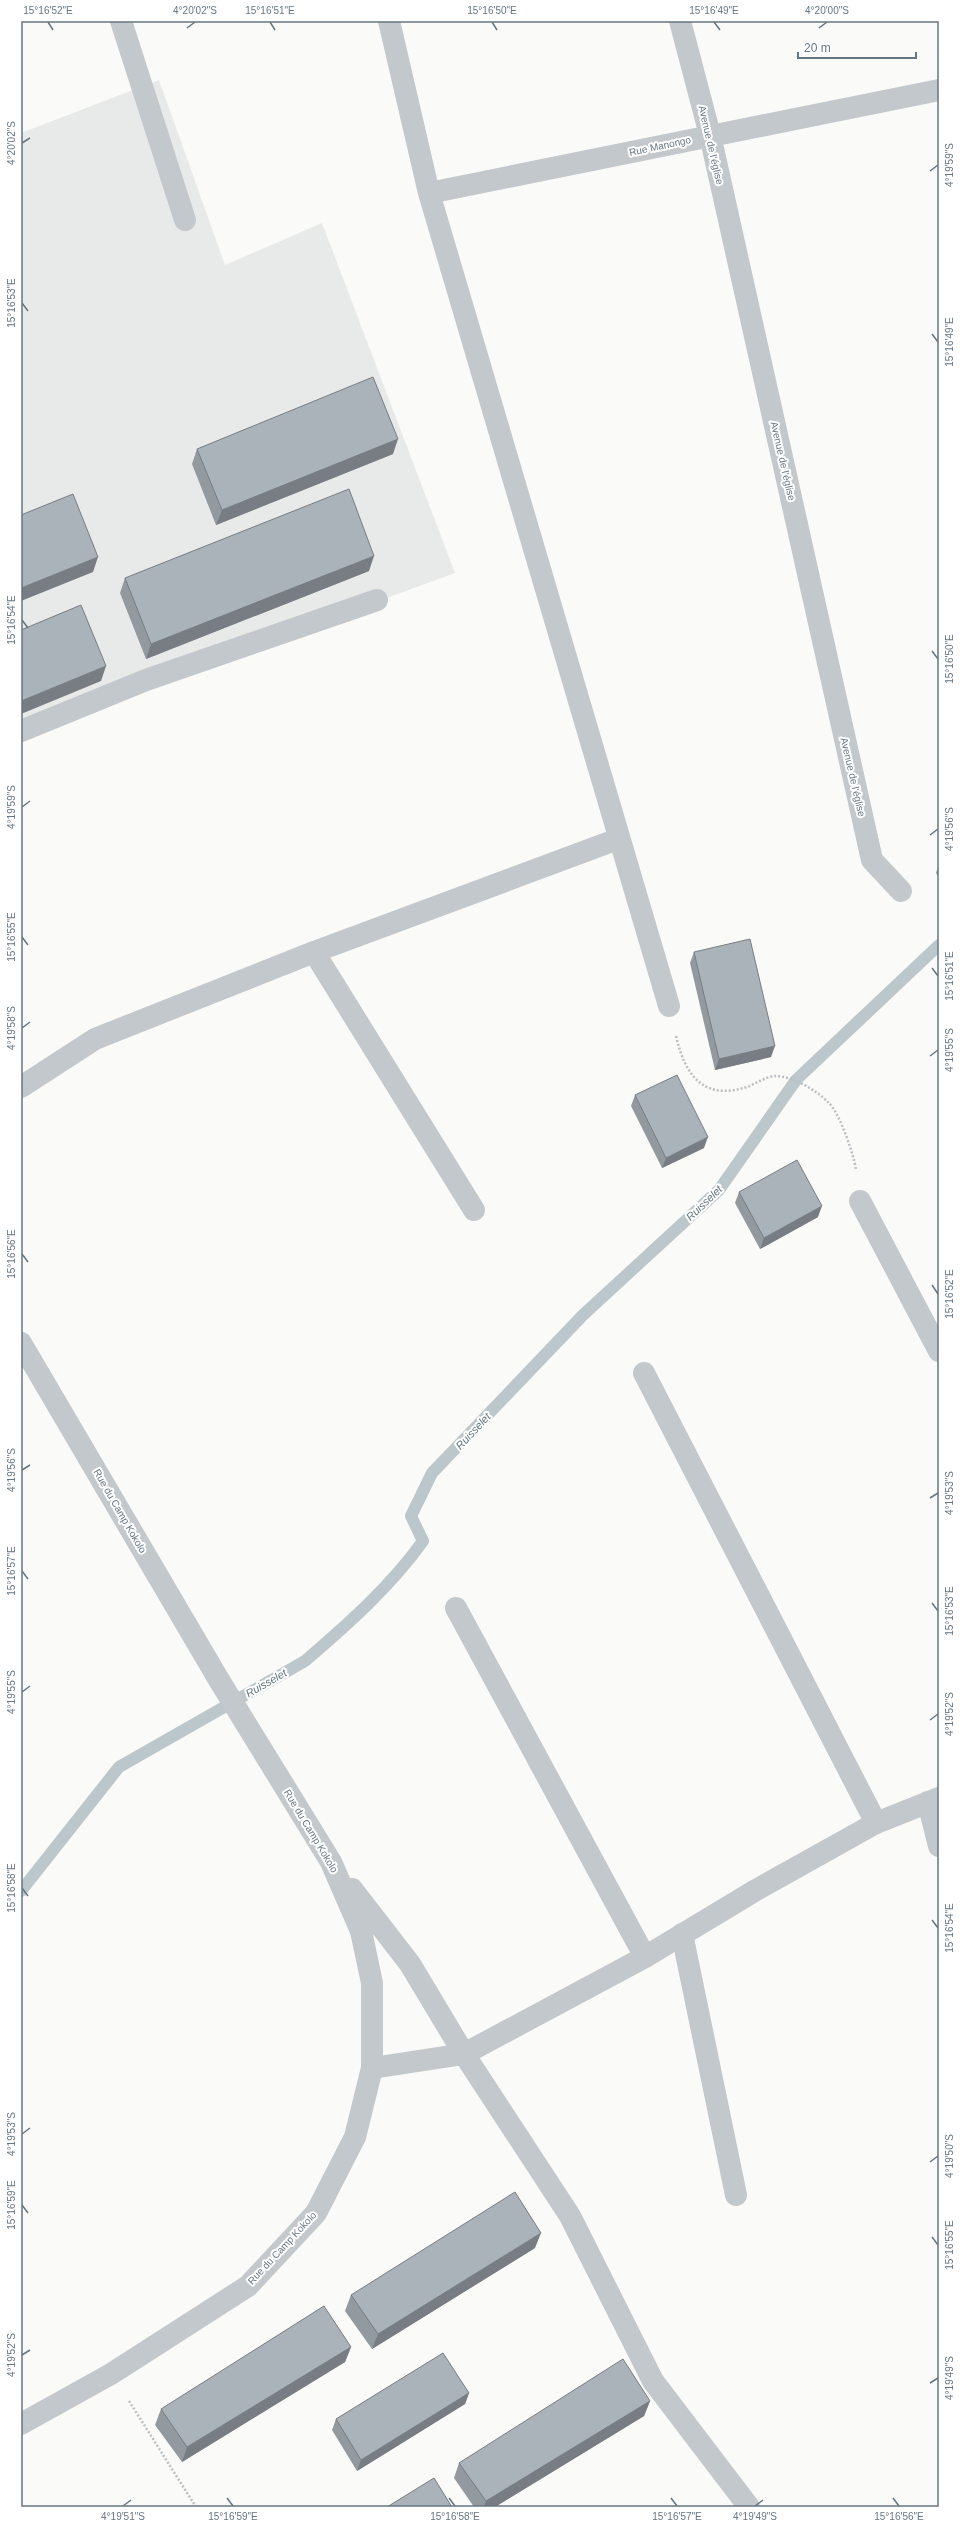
<svg xmlns="http://www.w3.org/2000/svg" width="960" height="2528" viewBox="0 0 960 2528" font-family="Helvetica,sans-serif">
<rect width="100%" height="100%" fill="#fafaf8"/>
<path fill="#e8e9e9" d="M159,80L225,265L322,223L455,573L21,731V133Z"/>
<g fill="none" stroke-linecap="round" stroke-linejoin="round">
<path stroke="#bbc7cb" stroke-width="12" d="M21,1891L119,1767L305,1661C347,1625 391,1586 423,1541L411,1516L432,1473L583,1315L719,1190L796,1080L939,945"/>
<path stroke="#bbbfc2" stroke-width="2.5" stroke-dasharray="2 2" stroke-linecap="butt" d="M676,1036C685,1075 703,1101 747,1087C755,1084 767,1076 775,1076C793,1076 816,1090 829,1103C840,1114 854,1155 856,1170
M129,2401L196,2507"/>
<path stroke="#c3c8cc" stroke-width="22" d="M121,21L185,220
M21,731L146,680L377,600
M314,952L474,1210
M21,1087L95,1039L314,952L618,839
M860,1201L939,1351
M644,1373L876,1823
M456,1608L645,1957
M682,1934L736,2195"/>
<path stroke="#c3c8cc" stroke-width="22" d="M389,21L429,193L669,1006
M680,21L710,135L872,860L901,891
M429,193L939,90
M21,1343L219,1680L331,1862L361,1931L372,1983V2068L355,2137L316,2213L248,2286L111,2374L21,2424
M928,1802L939,1846
M352,1889L410,1964L464,2054L570,2216L653,2381L749,2507
M372,2068L464,2054L645,1957L756,1890L876,1823L939,1798"/>
</g>
<path fill="#929a9f" d="M197,449L393,454L216,525L192,464Z
M369,571L146,659L120,593L125,578Z
M939,864V878L936,873Z
M694,952L771,1057L715,1070L690,963Z
M635,1095L704,1148L662,1168L631,1106Z
M739,1192L818,1217L760,1249L735,1203Z
M535,2248L372,2349L345,2311L351,2295Z
M351,2347L345,2362L182,2462L155,2425L161,2409Z
M469,2393L465,2404L357,2471L332,2430L336,2419Z
M650,2401L644,2416L495,2507H474L454,2478L459,2463Z"/>
<path fill="#777d82" d="M398,439L393,454L216,525L222,510Z
M374,556L369,571L146,659L151,644Z
M98,557L93,572L21,601V588Z
M106,666L101,681L21,714V701Z
M775,1046L771,1057L715,1070L719,1059Z
M708,1137L704,1148L662,1168L666,1158Z
M822,1206L818,1217L760,1249L764,1238Z
M541,2233L535,2248L372,2349L378,2334Z
M351,2347L345,2362L182,2462L187,2447Z
M469,2393L465,2404L357,2471L361,2460Z
M650,2401L644,2416L495,2507H484L486,2501Z"/>
<path fill="#aab3b9" stroke="#777d82" d="M373,377L398,439L222,510L197,449Z
M349,489L374,556L151,644L125,578Z
M73,494L98,557L21,588V515Z
M81,605L106,666L21,701V630Z
M750,939L775,1046L719,1059L694,952Z
M677,1075L708,1137L666,1158L635,1095Z
M797,1160L822,1206L764,1238L739,1192Z
M515,2192L541,2233L378,2334L351,2295Z
M324,2306L351,2347L187,2447L161,2409Z
M443,2353L469,2393L361,2460L336,2419Z
M623,2359L650,2401L486,2501L459,2463Z
M434,2478L452,2507H387Z"/>
<path fill="none" stroke="#657683" stroke-width="1.5" d="M48,22L53,30M270,22L275,30M492,22L497,30M714,22L720,30M187,28L195,22M819,28L827,22M22,143L30,138M930,171L938,165M22,303L28,311M932,334L938,342M22,620L28,628M932,651L938,659M22,807L30,801M930,835L938,829M22,937L28,945M932,968L938,976M22,1028L30,1022M930,1056L938,1050M22,1254L28,1262M932,1285L938,1294M22,1470L30,1465M930,1498L938,1493M22,1571L28,1579M932,1603L938,1611M22,1692L30,1686M930,1720L938,1714M22,1888L28,1896M932,1920L938,1928M22,2134L30,2128M930,2162L938,2156M22,2205L28,2213M932,2237L938,2245M22,2355L30,2350M930,2383L938,2378M227,2498L233,2506M449,2498L455,2506M671,2498L677,2506M893,2498L899,2506M123,2506L131,2500M755,2506L763,2500"/>
<g text-anchor="middle" dominant-baseline="central" stroke-width="4" stroke-linejoin="round" paint-order="stroke">
<g font-size="10" fill="#657683" stroke="#fff">
<text transform="translate(711 145) rotate(77)">Avenue de l'église</text>
<text transform="translate(660 146) rotate(-12)">Rue Manongo</text>
<text transform="translate(783 461) rotate(77)">Avenue de l'église</text>
<text transform="translate(853 777) rotate(77)">Avenue de l'église</text>
<text transform="translate(120 1511) rotate(60)">Rue du Camp Kokolo</text>
<text transform="translate(311 1831) rotate(59)">Rue du Camp Kokolo</text>
<text transform="translate(282 2248) rotate(-47)">Rue du Camp Kokolo</text>
</g>
<g font-size="11" font-style="italic" fill="#60757c" stroke="#fff">
<text transform="translate(704 1203) rotate(-44)">Ruisselet</text>
<text transform="translate(473 1431) rotate(-47)">Ruisselet</text>
<text transform="translate(266 1683) rotate(-30)">Ruisselet</text>
</g>
</g>
<rect width="960" height="2528" fill="none" stroke="#ffffff" stroke-width="44"/>
<path d="M798 52v6h118v-6" fill="none" stroke="#657683" stroke-width="2"/>
<text x="804" y="52" font-size="12" fill="#657683" stroke="#ffffff" stroke-width="3" paint-order="stroke">20 m</text>
<rect x="22" y="22" width="916" height="2484" fill="none" stroke="#657683" stroke-width="1.5"/>
<g font-size="10" text-anchor="middle" fill="#657683">
<text x="48" y="14">15°16'52"E</text>
<text x="195" y="14">4°20'02"S</text>
<text x="270" y="14">15°16'51"E</text>
<text x="492" y="14">15°16'50"E</text>
<text x="714" y="14">15°16'49"E</text>
<text x="827" y="14">4°20'00"S</text>
<text transform="translate(11 143) rotate(-90)" y="4">4°20'02"S</text>
<text transform="translate(949 165) rotate(-90)" y="4">4°19'59"S</text>
<text transform="translate(11 303) rotate(-90)" y="4">15°16'53"E</text>
<text transform="translate(949 342) rotate(-90)" y="4">15°16'49"E</text>
<text transform="translate(11 620) rotate(-90)" y="4">15°16'54"E</text>
<text transform="translate(949 659) rotate(-90)" y="4">15°16'50"E</text>
<text transform="translate(11 807) rotate(-90)" y="4">4°19'59"S</text>
<text transform="translate(949 829) rotate(-90)" y="4">4°19'56"S</text>
<text transform="translate(11 937) rotate(-90)" y="4">15°16'55"E</text>
<text transform="translate(949 976) rotate(-90)" y="4">15°16'51"E</text>
<text transform="translate(11 1028) rotate(-90)" y="4">4°19'58"S</text>
<text transform="translate(949 1050) rotate(-90)" y="4">4°19'55"S</text>
<text transform="translate(11 1254) rotate(-90)" y="4">15°16'56"E</text>
<text transform="translate(949 1294) rotate(-90)" y="4">15°16'52"E</text>
<text transform="translate(11 1470) rotate(-90)" y="4">4°19'56"S</text>
<text transform="translate(949 1493) rotate(-90)" y="4">4°19'53"S</text>
<text transform="translate(11 1571) rotate(-90)" y="4">15°16'57"E</text>
<text transform="translate(949 1611) rotate(-90)" y="4">15°16'53"E</text>
<text transform="translate(11 1692) rotate(-90)" y="4">4°19'55"S</text>
<text transform="translate(949 1714) rotate(-90)" y="4">4°19'52"S</text>
<text transform="translate(11 1888) rotate(-90)" y="4">15°16'58"E</text>
<text transform="translate(949 1928) rotate(-90)" y="4">15°16'54"E</text>
<text transform="translate(11 2134) rotate(-90)" y="4">4°19'53"S</text>
<text transform="translate(949 2156) rotate(-90)" y="4">4°19'50"S</text>
<text transform="translate(11 2205) rotate(-90)" y="4">15°16'59"E</text>
<text transform="translate(949 2245) rotate(-90)" y="4">15°16'55"E</text>
<text transform="translate(11 2355) rotate(-90)" y="4">4°19'52"S</text>
<text transform="translate(949 2378) rotate(-90)" y="4">4°19'49"S</text>
<text x="123" y="2520">4°19'51"S</text>
<text x="233" y="2520">15°16'59"E</text>
<text x="455" y="2520">15°16'58"E</text>
<text x="677" y="2520">15°16'57"E</text>
<text x="755" y="2520">4°19'49"S</text>
<text x="899" y="2520">15°16'56"E</text>
</g>
</svg>
